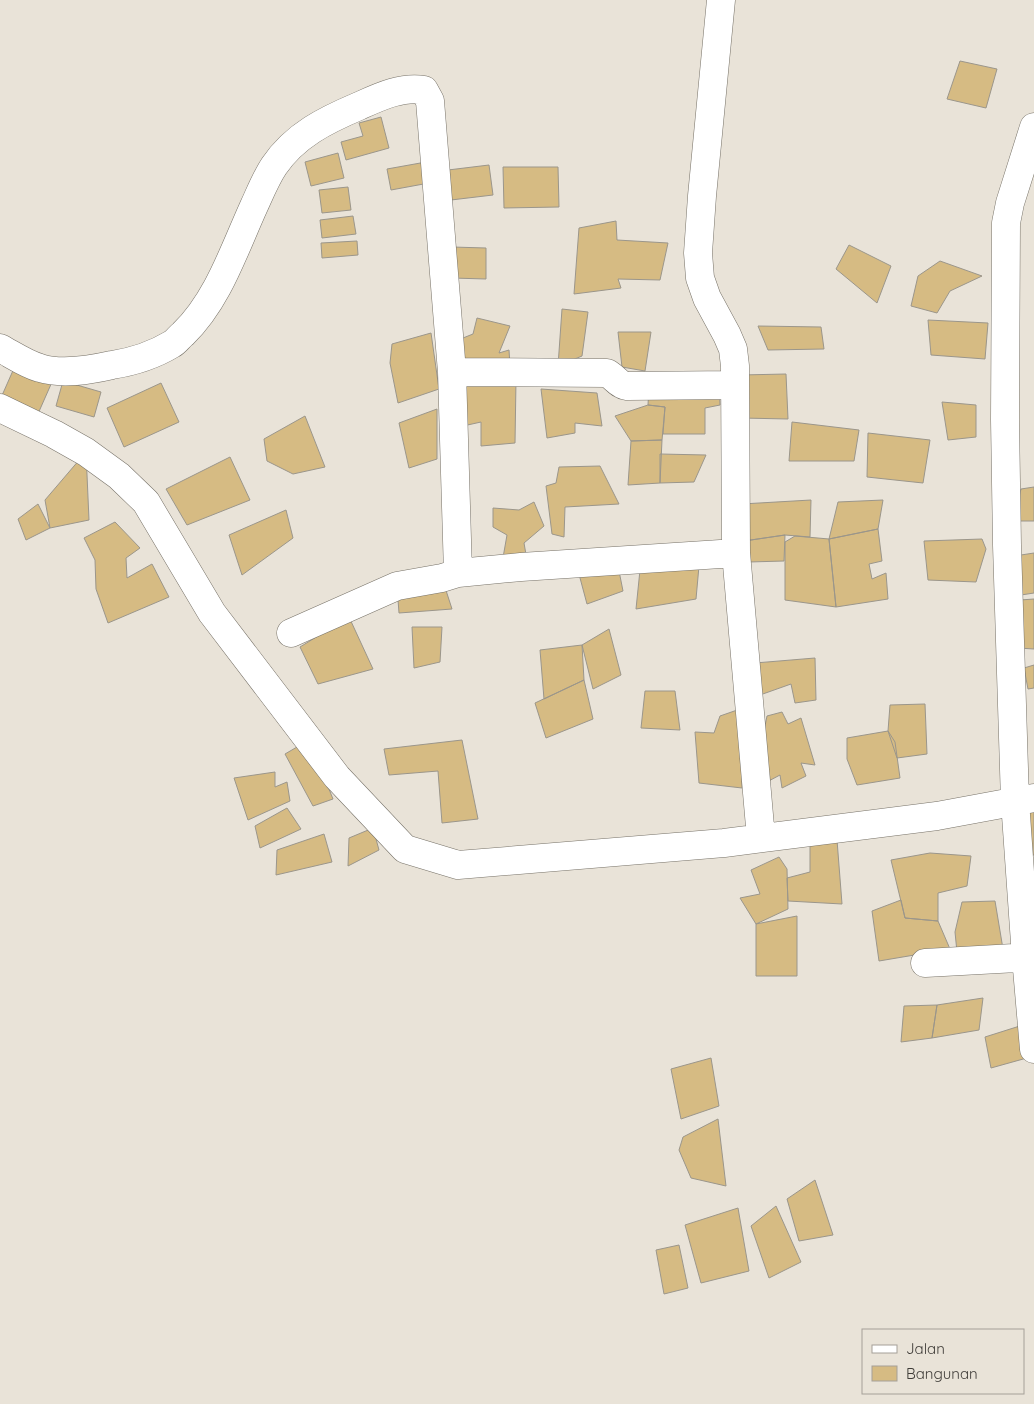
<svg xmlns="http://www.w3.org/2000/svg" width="1034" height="1404" viewBox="0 0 1034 1404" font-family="Quicksand,sans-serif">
<rect width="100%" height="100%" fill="#e9e3d8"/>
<path fill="#d6bb83" stroke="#9b968b" d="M960,61L997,69L986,108L947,99Z
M381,117L389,148L346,160L341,142L363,136L359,123Z
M338,153L344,178L311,186L305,162Z
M426,162L429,183L391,190L387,169Z
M489,165L493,195L451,200L448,170Z
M503,167H558L559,207L504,208Z
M348,187L351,210L322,213L319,190Z
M353,216L356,234L322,238L320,220Z
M616,221L617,240L668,243L660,280L618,279L621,288L574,294L579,228Z
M357,241L358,255L322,258L321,243Z
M849,245L891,266L877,303L836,269Z
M452,247L486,248V279L452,278Z
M940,261L982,276L950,291L937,313L911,306L918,276Z
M562,309L588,312L582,356L558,366Z
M477,318L510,326L499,353L509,350L510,366L452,372L458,340L473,334Z
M928,320L988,323L985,359L931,355Z
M758,326L821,327L824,349L768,350Z
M618,332H651L645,371L622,367Z
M431,333L439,389L398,403L390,363L392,344Z
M15,366L52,382L37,416L0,400Z
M786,374L788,419L741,418V375Z
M458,380H516L515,443L481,446V422L454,428Z
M63,381L101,392L94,417L56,406Z
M161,383L179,422L124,447L107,408Z
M719,385L720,405L705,408V434H663L665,407L648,405L649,386Z
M541,389L597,393L602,426L575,423V433L547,438Z
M942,402L976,405V437L948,440Z
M648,405L665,407L662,440L631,441L615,416Z
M437,409V459L409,468L399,423Z
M305,416L325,467L293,474L267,461L264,439Z
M792,422L859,430L854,461H789Z
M868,433L930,440L923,483L867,477Z
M662,440L660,483L628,485L631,441Z
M86,452L89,520L50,528L45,500Z
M660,454L706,455L694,482L660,483Z
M230,457L250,500L187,525L166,489Z
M600,466L619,504L565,507L564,537L552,534L546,486L556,483L559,467Z
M1034,487V521H1013L1021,489Z
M811,500L810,537L785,535L744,541L742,504Z
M883,500L878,529L829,539L838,502Z
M534,502L544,526L524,543L528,566L501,569L507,535L493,527V508L519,510Z
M38,504L50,528L26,540L18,519Z
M286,510L293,538L242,575L229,535Z
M115,522L140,548L126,558L127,578L152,564L169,597L108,623L96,589L95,560L84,538Z
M878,529L882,561L869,564L872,579L886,573L888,599L836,607L829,539Z
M785,535L784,561L749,562L744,541Z
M795,536L829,539L836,607L785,600V542Z
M982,539L986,549L976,582L928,580L924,541Z
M1034,553V593L1021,595V555Z
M700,555L696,599L636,609L640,570Z
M617,561L623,591L587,604L576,563Z
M442,578L452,609L399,613L397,586Z
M1034,599V649L1018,648L1020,600Z
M349,617L373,669L318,684L300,647Z
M412,627H442L440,662L414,668Z
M609,629L621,675L593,689L582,645Z
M582,645L584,680L544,699L540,650Z
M815,658L816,700L795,703L791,684L760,695L755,663Z
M1034,665V688L1028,689L1024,668Z
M584,680L593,719L546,738L535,703Z
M645,691H675L680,730L641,728Z
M925,704L927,754L897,758L888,731L890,705Z
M743,708L742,788L699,783L695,732L714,733L720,716Z
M782,712L788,724L801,718L815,765L801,763L806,776L782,788L780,775L763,784L762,741L767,716Z
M888,731L895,742L900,778L857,785L847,759V738Z
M309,740L333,799L313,806L285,754Z
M462,740L478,819L442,823L438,771L389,775L384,749Z
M275,772V787L287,782L290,801L248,820L234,778Z
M1034,798V855H1028L1015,801Z
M287,808L301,829L260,848L255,826Z
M373,828L379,850L348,866L349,838Z
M324,834L332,862L276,875L277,850Z
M837,840L842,904L788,901L787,878L810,872V844Z
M930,853L971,856L967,886L938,893V921L905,918L891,860Z
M779,857L787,869L788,909L756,924L740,898L760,894L751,870Z
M901,900L905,918L938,921L950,949L879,961L872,911Z
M995,901L1003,949L957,952L955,932L962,902Z
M797,916V976H756V924Z
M983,998L979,1030L932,1038L937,1005Z
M937,1005L932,1038L901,1042L904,1006Z
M1023,1025L1034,1056L991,1068L985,1037Z
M711,1058L719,1106L681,1119L671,1069Z
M718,1119L726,1186L691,1178L679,1150L683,1137Z
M815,1180L833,1235L799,1241L787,1199Z
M776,1206L801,1262L769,1278L751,1226Z
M738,1208L749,1271L701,1283L685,1225Z
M679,1245L688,1288L664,1294L656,1250Z"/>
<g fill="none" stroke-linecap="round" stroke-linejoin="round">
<defs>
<path id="minor" d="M721,0L702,196L698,253L700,278L707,298L727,335L733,349L735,366L736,553L761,838
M1034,127L1010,203L1006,223L1005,420L1007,545L1015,801L1026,957L1034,1049
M0,348C13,355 26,364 40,368C62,375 90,370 112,365C131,362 154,355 172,344C176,342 179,337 183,334C218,300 234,250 254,206C260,193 266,178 274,166C295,135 326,120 359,106C379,97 402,86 424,90L430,101L452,372L458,573
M452,372L607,373C615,377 618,385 627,386L735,385
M0,408L54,434L86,452L119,476L146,502L212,613L337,777L405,849L458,865L724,843L937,816L1034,798
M291,633L397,586L442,578L458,573L521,567L736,553
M925,963L1034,957"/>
</defs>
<use href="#minor" stroke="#777268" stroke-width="29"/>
<use href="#minor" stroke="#fff" stroke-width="28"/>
</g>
<rect x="862" y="1329" width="162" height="65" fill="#e9e3d8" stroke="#a5a098"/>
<rect x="872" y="1345" width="25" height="8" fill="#ffffff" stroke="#a5a098"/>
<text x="906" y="1354" font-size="15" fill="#3f3c38">Jalan</text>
<rect x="872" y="1366" width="25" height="15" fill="#d6bb83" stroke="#a5a098"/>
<text x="906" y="1379" font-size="15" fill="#3f3c38">Bangunan</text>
</svg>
